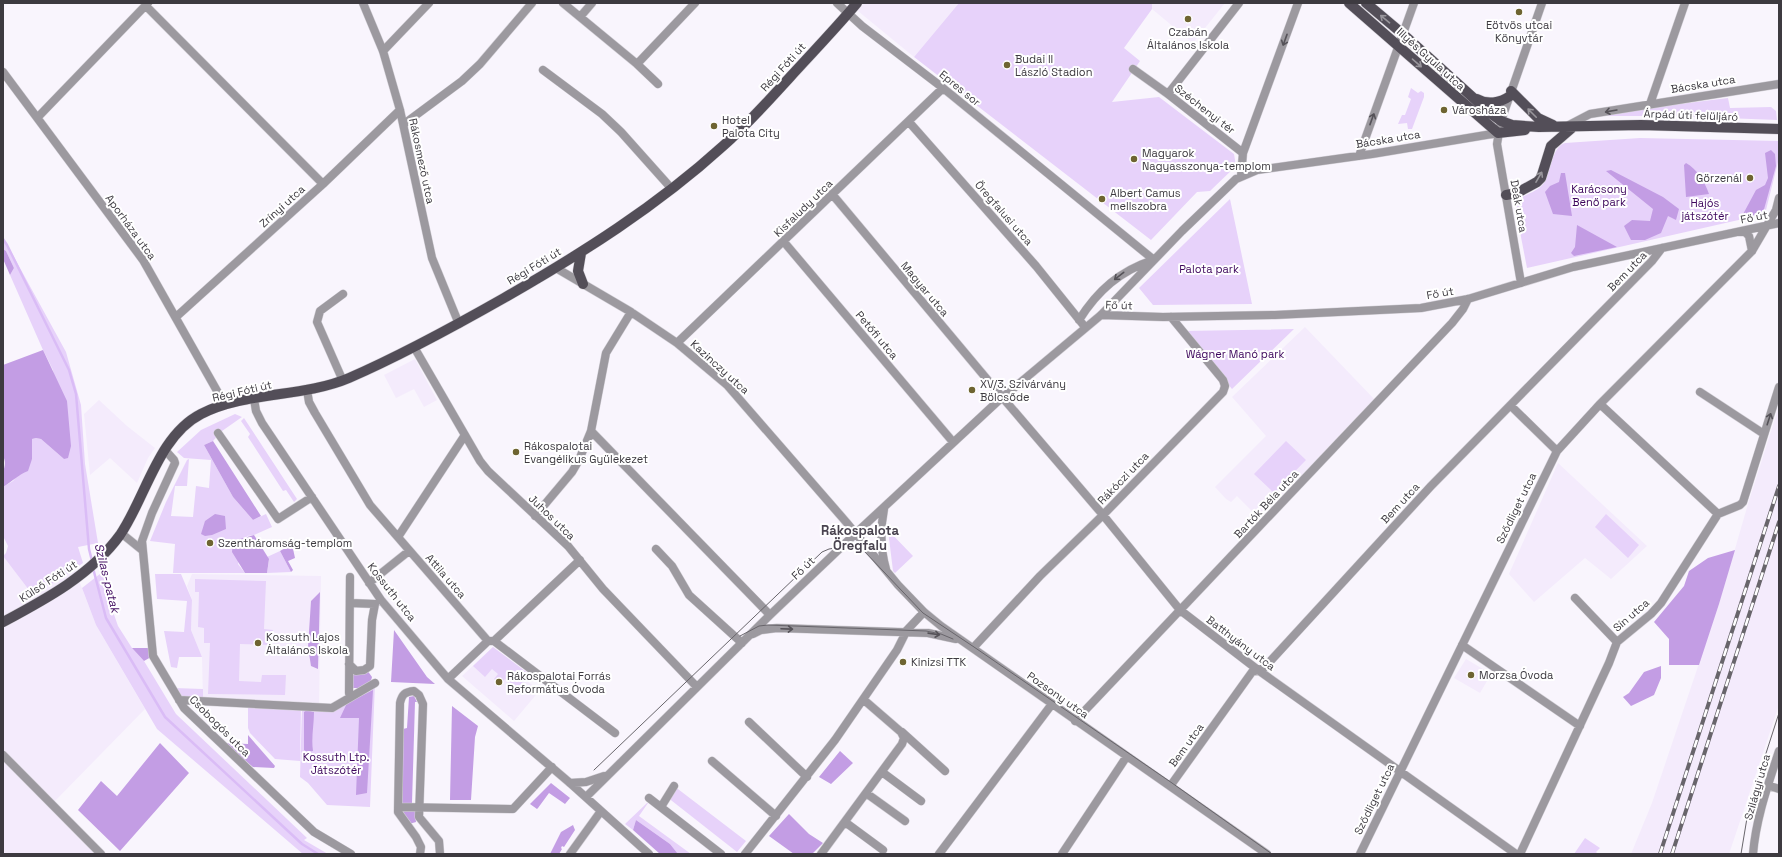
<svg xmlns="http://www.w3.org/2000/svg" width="1782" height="857" viewBox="0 0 1782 857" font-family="'Space Grotesk',sans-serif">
<rect width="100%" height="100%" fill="#f9f5fd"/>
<path fill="#f4ebfc" d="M864,3H959L914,57L858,11Z
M1152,3H1225L1193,43L1152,9Z
M1305,327L1376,401L1340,438L1258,517L1237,496L1231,502L1226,499L1215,487L1266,436L1232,397Z
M415,359L437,400L424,407L414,389L396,398L384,375Z
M99,400L127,426L155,448L148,458L137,483L110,458L90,475L84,414Z
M1779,406V705L1729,854H1631L1652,803L1719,604L1748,504Z
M1558,463L1647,546L1611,579L1585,558L1534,602L1509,574Z
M3,556L32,594L75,570L96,625L145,709L54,802L103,854H3Z
M192,574L321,576L319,707L203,701L202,657L191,630L192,600L187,586Z
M493,647L529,674L525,680L540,690L514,721L462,676Z
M1466,659L1488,672L1484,680L1487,681L1480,693L1454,678Z"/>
<path fill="#e7d2fa" d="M959,3H1152V9L1124,48L1140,61L1112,102L1159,97L1234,154L1236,166L1210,191L1197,192L1151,240L914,57Z
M1411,88L1418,93L1421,91L1424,93V97L1412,129H1408L1407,123L1398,124L1402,115H1405L1411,99L1408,97Z
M1728,98L1730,108L1771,107L1776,111L1777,120L1673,116H1599L1640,109Z
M1640,138L1779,141V158L1765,214L1527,268L1515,206C1518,193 1538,195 1545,181C1551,170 1552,147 1565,143Z
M1230,199L1252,304L1153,305L1139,288Z
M3,237L66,352L81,405L85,464L98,543L78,547L83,563L57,581L32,594L3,556L6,553L8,546L3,536V487L13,481L32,459V439L36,438L41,439L64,459L53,370L43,350L10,275L14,268L6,251L3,249Z
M1294,329L1232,389L1184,331Z
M235,414L242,417L222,431L213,441L204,445L233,497L253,520L266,514L272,527L254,535L247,536L238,564L245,573H173L175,544L150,541L166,502L187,460L189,459L187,486H175L171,516L193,517L196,486L209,488L211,460L184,458L177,452L201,430Z
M244,418L297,499L294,502L286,490L283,491L248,437L250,434L241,421Z
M1286,441L1306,460L1274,493L1254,474Z
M1606,514L1639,545L1628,558L1595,527Z
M888,530L913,556L895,573L893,571Z
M280,551L291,572L267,573L269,560L267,557Z
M105,570L110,603L118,626L132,648L144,661L176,714L307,838L304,840L328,854H303L157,729L96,625L82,588Z
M155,574H181L192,600L191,630L202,657H179L177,668L171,667L164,631L184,632L187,601L157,599Z
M195,579L266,581L264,629L273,630L272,645L240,644L239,681L261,682L262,675H286L285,695L208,694L210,643H204V628L198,627L199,592H195Z
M493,647L529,674L518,688L505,679L501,684L494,679L498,674L492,669L485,677L473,666Z
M375,683L370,807L327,805L308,783L300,777L302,706L332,708Z
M174,688L203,689V701L180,700Z
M248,704L301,707L300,761L275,759L250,733L248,728Z
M674,786L746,841L737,852L667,797Z
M647,803H648L639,816L691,854H678L670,844L636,820L633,830L625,824Z
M1585,838L1600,848L1596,852L1598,854H1574Z"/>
<path fill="#c39de4" d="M1771,150L1775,154L1776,166L1763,213L1741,218L1756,190L1765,185L1768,178L1765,153Z
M1686,163C1697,169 1705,182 1709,194L1686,197L1684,165Z
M1611,170L1663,197L1679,209L1676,220L1668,216L1661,233L1645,240H1631L1624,226L1632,220L1650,221L1653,209L1606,171Z
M1561,173H1565L1572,216L1553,214L1545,192L1550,186L1559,182Z
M1577,225L1617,247L1574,256L1571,253L1575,247Z
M3,249L6,251L14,268L10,275L3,259Z
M43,350L67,401L71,446L68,458L64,459L41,439L36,438L32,439V459L28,471C18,475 13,481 3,487C3,483 2,477 3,473C5,465 6,463 3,455V365Z
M213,441L261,516L253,520L233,497L204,445Z
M215,514L225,516L226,529L212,535L205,536L201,534L205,521Z
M254,535L269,559L267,573H245L232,552L233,541Z
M292,544L295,558L288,561L293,570L291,572L280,551Z
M1735,550L1719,604L1699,665H1669V639L1654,622L1684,586L1689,571L1708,558Z
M320,592L318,669L311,666L308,647L311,601Z
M394,630L427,677L435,684L391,682Z
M132,648H151V657L144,661Z
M1661,666V678L1654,695L1631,706L1623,697L1629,693L1644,672Z
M367,670L372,677L370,684L360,688H352V672Z
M373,690L367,793L356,795L359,718H340L347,703Z
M414,696L417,702H415L412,803H414L416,822L409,824L402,814V804L403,729L407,728L409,697Z
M452,706L478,726L475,737L471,800H450Z
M307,710L314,712C314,725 311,738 313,751L307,752L304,750V712Z
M248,735L275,766L274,768L253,767L224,743L248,744Z
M160,743L189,773L120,851L78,810L101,781L117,796Z
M840,751L853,763L831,784L819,777Z
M551,783L570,798L565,804L549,793L538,808L537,809L530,804Z
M789,814L809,834L823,843L812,854H794L769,836Z
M636,820L670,844L678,854H660L633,830Z
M573,825L575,830L564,847L562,846L561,848L562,849L559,854H550L561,832Z"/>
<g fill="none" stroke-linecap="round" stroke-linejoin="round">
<path stroke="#dabcf6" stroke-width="2.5" d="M3,239L7,245L69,370L76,394L89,549L92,561
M93,568L106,618L165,717L302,844L318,854"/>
<defs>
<path id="minor" d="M363,3L383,51L400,110L432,258L459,324
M563,3L637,64L658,84
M837,3L862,26L943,88L1154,260
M146,6L323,184
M580,17L592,3
M383,51L429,3
M637,64L695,3
M1133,69L1168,94L1243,153L1241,176
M543,70L602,114L621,132L671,188
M3,72L143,260L225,405
M1168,94L1239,3
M1650,104L1685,3
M38,117L148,3
M909,122L1036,266L1085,327
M404,124L462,81L480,64L532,3
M1567,126L1590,114L1779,84
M1243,153L1298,3
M1359,156L1414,3
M832,194L991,384L1103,515L1180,610L1258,670L1516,854
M1739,232H1745L1749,236L1752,251
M784,242L953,442
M556,268L631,312L677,343L727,385L847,523L898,585L924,612L941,626L1267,854
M1521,283L1497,144L1501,121L1542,3
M1101,315L1163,317L1275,315L1421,308L1468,299L1573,267L1779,223
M176,317L323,184L400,110
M1079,320C1098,290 1120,271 1153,260
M677,343L943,88
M414,347L480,461L488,471L568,546L603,589L697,687
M343,381L317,322L320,311L343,294
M307,390L309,402L315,413L370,505L488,641H494L615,733
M1700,392L1764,434
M254,399L256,411L262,423L381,600L448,679L570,783L649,854
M1600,404L1718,514
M1511,406L1557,451
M591,431L770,615
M218,433L278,519L312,497
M165,450L174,460L175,463L152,513L142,541L153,656L184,708L314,832L351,854
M884,509C880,530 880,548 886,569
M535,516L572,472L579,460L591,431L606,353L631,312
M121,533L142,550
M398,537L465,435
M656,549L672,566L689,595L742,643
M369,583L409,551
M1575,598L1617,642
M753,634L761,630L777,628L928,633L956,639
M494,641L580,560
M1462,645L1580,726
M973,648L1040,576L1103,515L1223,392L1225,386L1223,380L1171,317
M349,664L356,671L364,670L370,666L372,620L375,604L350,603
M448,679L488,641
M349,693L350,577
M179,700L332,708L375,683
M1075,721L1452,323L1463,309L1468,299
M749,722L807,777
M902,732L945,771
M3,755L101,854
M712,761L776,816
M882,772L921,801
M570,783L586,782L604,776
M1171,785L1252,672L1264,668L1431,486L1652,261L1662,248
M1767,785L1779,789
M866,793L905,821
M586,797L770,615L855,534L997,402L1101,315L1182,231L1236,179L1257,170L1372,154L1498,133
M649,798L721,854
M398,807L513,809L552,767
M661,807L674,786
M845,822L883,850
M420,854L421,847L416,837L398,812L400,703C402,694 405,692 414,691L419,695L423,704L419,817L439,841L440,854
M570,854L601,811
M745,854L835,740L897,650L907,630L924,612
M821,854L902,744L904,738L901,732L864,700
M939,854L1052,704
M1062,854L1127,756
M1360,854L1557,451L1600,404L1752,251L1776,210L1779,198
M1520,854L1609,663L1617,642L1651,614L1661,603L1718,514L1740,505L1743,502L1779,387
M1753,854C1756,818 1768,785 1779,751"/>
<path id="major" d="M1349,3L1498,133L1525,130
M1366,3L1404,35L1490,113L1501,121L1512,125L1539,127L1641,125L1779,129
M1511,91L1538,118L1553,125
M1477,99C1487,105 1500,103 1510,96
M1506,195L1517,193L1537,182L1541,178L1551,146L1573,127
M581,253L578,271L583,284
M3,622C46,599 91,575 120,535C146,497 158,436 201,414C245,391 302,398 349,378C402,355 453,327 504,298C581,254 657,206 723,146C748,124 769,100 791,76C813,52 836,28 857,3"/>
</defs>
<use href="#minor" stroke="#d3d0d7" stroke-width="9"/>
<use href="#major" stroke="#d3d0d7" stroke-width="11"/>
<use href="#minor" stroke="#9c999f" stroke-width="8"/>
<use href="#major" stroke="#534e58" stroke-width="10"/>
<path stroke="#68656b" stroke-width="1" d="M740,636L759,626L768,625L926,631L941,634L953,639
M594,770L822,552L829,549L842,547L855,548L864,551L923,613L974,647L1172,783L1272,854
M1741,854L1749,806L1779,713"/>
<defs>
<path id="rail" d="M1660,854L1779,486
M1672,854L1779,522"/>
</defs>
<use href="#rail" stroke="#68656b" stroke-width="4"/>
<use href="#rail" stroke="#fff" stroke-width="2.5" stroke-dasharray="8" stroke-linecap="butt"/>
</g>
<defs><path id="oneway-shaft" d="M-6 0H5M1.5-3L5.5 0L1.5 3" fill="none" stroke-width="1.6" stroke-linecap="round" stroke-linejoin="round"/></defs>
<g stroke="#98959b">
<use href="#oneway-shaft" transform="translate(1385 19) rotate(-140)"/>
<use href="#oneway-shaft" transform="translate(1417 63) rotate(41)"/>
<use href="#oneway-shaft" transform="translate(1532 113) rotate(-135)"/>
<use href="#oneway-shaft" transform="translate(1539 177) rotate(-60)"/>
</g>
<g stroke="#555258">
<use href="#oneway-shaft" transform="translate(1285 40) rotate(110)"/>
<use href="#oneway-shaft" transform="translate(1611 111) rotate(170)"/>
<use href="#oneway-shaft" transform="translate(1372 119) rotate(-70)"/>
<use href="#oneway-shaft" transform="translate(1119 276) rotate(142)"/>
<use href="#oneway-shaft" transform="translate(1769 419) rotate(-72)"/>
<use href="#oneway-shaft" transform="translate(787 629) rotate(2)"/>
<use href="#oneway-shaft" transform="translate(934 634) rotate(8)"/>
</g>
<g fill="#6e6431" stroke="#fff" stroke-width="1.5">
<circle cx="1519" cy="12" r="4"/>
<circle cx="1188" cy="19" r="4"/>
<circle cx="1007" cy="65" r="4"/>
<circle cx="1444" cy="110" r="4"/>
<circle cx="714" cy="126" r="4"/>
<circle cx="1134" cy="159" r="4"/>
<circle cx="1750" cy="178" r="4"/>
<circle cx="1102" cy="199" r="4"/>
<circle cx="972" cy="390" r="4"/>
<circle cx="516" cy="452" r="4"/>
<circle cx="210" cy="543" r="4"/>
<circle cx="258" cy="643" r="4"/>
<circle cx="903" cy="662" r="4"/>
<circle cx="1471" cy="675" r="4"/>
<circle cx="499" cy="682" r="4"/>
</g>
<g text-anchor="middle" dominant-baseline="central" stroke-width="4" stroke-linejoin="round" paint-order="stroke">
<g font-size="11" fill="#3d3a40" stroke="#fff" text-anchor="start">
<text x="1519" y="25" text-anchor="middle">Eötvös utcai<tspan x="1519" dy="13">Könyvtár</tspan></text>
<text x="1188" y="32" text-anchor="middle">Czabán<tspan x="1188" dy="13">Általános Iskola</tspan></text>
<text x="1015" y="59">Budai II<tspan x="1015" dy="13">László Stadion</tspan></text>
<text x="1452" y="110">Városháza</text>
<text x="722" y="120">Hotel<tspan x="722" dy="13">Palota City</tspan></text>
<text x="1142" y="153">Magyarok<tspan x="1142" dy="13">Nagyasszonya-templom</tspan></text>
<text x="1742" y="178" text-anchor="end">Görzenál</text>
<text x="1110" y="193">Albert Camus<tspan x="1110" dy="13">mellszobra</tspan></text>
<text x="980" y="384">XV/3. Szivárvány<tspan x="980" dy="13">Bölcsőde</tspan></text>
<text x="524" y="446">Rákospalotai<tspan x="524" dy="13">Evangélikus Gyülekezet</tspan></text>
<text x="218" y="543">Szentháromság-templom</text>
<text x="266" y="637">Kossuth Lajos<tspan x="266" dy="13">Általános Iskola</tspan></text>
<text x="911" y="662">Kinizsi TTK</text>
<text x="1479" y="675">Morzsa Óvoda</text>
<text x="507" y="676">Rákospalotai Forrás<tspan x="507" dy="13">Református Óvoda</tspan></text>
</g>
<g font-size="11" fill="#3d3a40" stroke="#fff">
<text transform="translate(1431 59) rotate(42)">Illyés Gyula utca</text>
<text transform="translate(783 67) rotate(-48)">Régi Fóti út</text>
<text transform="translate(1703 84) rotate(-9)">Bácska utca</text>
<text transform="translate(960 88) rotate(39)">Epres sor</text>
<text transform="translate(1205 109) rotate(38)">Széchenyi tér</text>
<text transform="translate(1691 115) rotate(2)">Árpád úti felüljáró</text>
<text transform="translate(1388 139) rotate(-9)">Bácska utca</text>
<text transform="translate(422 161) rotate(78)">Rákosmező utca</text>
<text transform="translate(282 206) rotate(-42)">Zrínyi utca</text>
<text transform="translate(1519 206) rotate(80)">Deák utca</text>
<text transform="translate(803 208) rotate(-44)">Kisfaludy utca</text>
<text transform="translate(1004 213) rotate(49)">Öregfalusi utca</text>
<text transform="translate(1754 217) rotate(-11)">Fő út</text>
<text transform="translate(131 227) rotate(54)">Aporháza utca</text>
<text transform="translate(534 266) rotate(-31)">Régi Fóti út</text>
<text transform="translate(1627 271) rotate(-46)">Bem utca</text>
<text transform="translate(925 289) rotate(50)">Magyar utca</text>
<text transform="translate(1440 293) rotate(-10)">Fő út</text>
<text transform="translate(1119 305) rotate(2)">Fő út</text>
<text transform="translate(877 335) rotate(50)">Petőfi utca</text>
<text transform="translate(720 367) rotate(42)">Kazinczy utca</text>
<text transform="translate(242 391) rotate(-13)">Régi Fóti út</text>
<text transform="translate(1123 478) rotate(-46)">Rákóczi utca</text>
<text transform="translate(1400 503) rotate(-47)">Bem utca</text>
<text transform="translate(1266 504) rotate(-47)">Bartók Béla utca</text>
<text transform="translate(1516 508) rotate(-64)">Sződliget utca</text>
<text transform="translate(552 517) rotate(44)">Juhos utca</text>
<text transform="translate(803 568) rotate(-44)">Fő út</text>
<text transform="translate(446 576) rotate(49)">Attila utca</text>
<text transform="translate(48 581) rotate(-33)">Külső Fóti út</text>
<text transform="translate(392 592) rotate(52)">Kossuth utca</text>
<text transform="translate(1631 615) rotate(-41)">Sín utca</text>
<text transform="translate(1241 643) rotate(37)">Batthyány utca</text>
<text transform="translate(1058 695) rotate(35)">Pozsony utca</text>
<text transform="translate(220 726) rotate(45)">Csobogós utca</text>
<text transform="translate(1186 745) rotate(-54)">Bem utca</text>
<text transform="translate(1757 787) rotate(-74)">Szilágyi utca</text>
<text transform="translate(1374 799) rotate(-64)">Sződliget utca</text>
</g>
<g font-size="11" fill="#3d065c" stroke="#fff">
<text x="1599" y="189">Karácsony<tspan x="1599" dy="13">Benő park</tspan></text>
<text x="1705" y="203">Hajós<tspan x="1705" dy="13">játszótér</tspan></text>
<text x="1209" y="269">Palota park</text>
<text x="1235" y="354">Wágner Manó park</text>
<text x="336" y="757">Kossuth Ltp.<tspan x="336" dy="13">Játszótér</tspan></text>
</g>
<g font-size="12" font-style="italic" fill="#420d61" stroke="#fff">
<text transform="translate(107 578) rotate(76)">Szilas-patak</text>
</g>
<g font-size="13" font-weight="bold" fill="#4a4450" stroke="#fff">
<text x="860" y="530">Rákospalota<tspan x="860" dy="15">Öregfalu</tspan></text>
</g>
</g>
<rect width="1782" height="857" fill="none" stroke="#3d3a40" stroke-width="8"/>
</svg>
